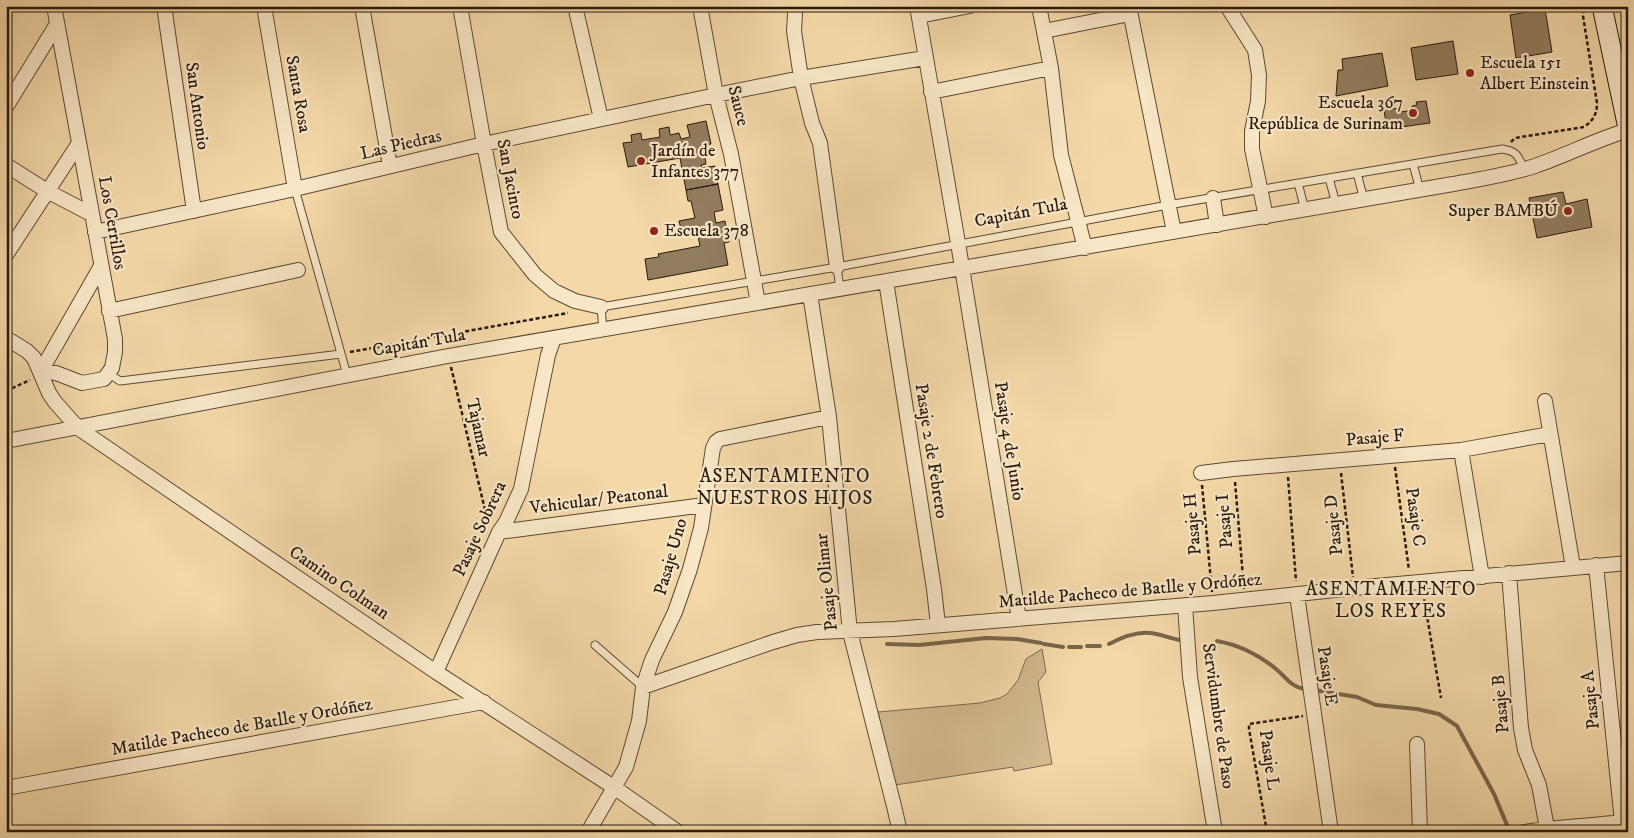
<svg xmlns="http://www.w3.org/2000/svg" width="1634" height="838" viewBox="0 0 1634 838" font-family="'IM FELL DW Pica',serif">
<rect width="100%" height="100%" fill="#f4d8a8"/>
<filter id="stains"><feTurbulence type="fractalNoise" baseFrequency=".004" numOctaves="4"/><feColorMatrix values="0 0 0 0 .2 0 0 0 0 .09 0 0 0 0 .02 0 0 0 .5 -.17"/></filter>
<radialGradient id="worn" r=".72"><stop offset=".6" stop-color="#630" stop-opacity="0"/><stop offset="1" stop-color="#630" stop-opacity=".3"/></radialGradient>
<path fill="#d1b88e" stroke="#7c684e" d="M1042,649L1046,672L1038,682L1052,764L1014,771L1013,767L895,785L878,712L980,703L1000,698L1007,694L1018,680L1026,659Z"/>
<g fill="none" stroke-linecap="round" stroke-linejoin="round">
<path stroke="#78654a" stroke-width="4" d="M1217,641C1239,645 1259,655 1276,669C1286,677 1291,687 1304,689
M887,644L919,645L986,638L1017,639L1041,643
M1044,644L1063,647
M1109,644C1122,637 1136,631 1151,633C1160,634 1169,638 1179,640
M1087,646H1100
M1069,647H1081
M1314,690L1357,697L1376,705L1417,709L1439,714L1457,726L1494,794L1507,825"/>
</g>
<path fill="#927c5e" stroke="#27190d" d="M1545,9L1552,52L1516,58L1510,15Z
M1453,41L1458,74L1416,80L1411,48Z
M1382,53L1388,86L1336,96L1338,70H1343L1342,59Z
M1426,101L1430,123L1387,129L1384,110L1400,108L1401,112L1413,110L1412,106L1417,105L1416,102Z
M706,121L711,144L703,145L706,164L701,165L702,168L715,166L718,184L686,190L680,158L628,167L623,143L632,142L631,135L641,133L642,140L660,137L659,129L669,127L670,135L679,133L681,139L690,137L687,125Z
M718,184L723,210L714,212L716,223L725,221L729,242L724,243L728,265L648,280L645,259L659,257L658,254L700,246L696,226L681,229L679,221L695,218L691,201H688L686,190Z
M1563,192L1566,204L1587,199L1592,227L1537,238L1529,198Z"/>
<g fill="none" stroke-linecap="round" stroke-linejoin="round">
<defs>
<path id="service" d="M1413,164L1420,190
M1357,173L1364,200
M1329,178L1336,204
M1298,183L1305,210
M295,189L347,375
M840,289L837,267L1168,205L1502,149C1517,151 1518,156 1524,169
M603,330L601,307L837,267
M108,373L120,381L341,354
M595,645L643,687"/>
<path id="minor" d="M54,6L115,339V352L112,368L104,379L82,383L56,373L41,371L101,266
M164,6L194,211
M264,6L295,189
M362,6L390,166
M460,6L484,144L501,232L535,275L554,291L575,301L601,307
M575,6L601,119
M700,6L716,95L731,154L758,303
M794,6L795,14L794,31L801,78L812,123L820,143L837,267
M917,6L958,243L1019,619
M1039,6L1051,68L1061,155L1085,248
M1129,6L1174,232
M1227,6L1255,50L1259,75L1258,101L1252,131V149L1266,217
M919,16L970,6
M1044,31L1130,14
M931,92L1051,68
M6,107L57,24
M6,165L47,191L91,214
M1213,198L1217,225
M95,232L295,189L484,144L716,95L801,78L925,58
M6,255L79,143
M886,281L934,589L938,625
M810,294L829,417L850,632L894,806L900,832
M109,311L298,270
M6,338L27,351L34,358L49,393L55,402L78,428L436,672L615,788L678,832
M1545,401L1573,567
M6,441L448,356L1453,184C1480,179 1508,175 1535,166C1566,155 1596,140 1628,130
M1461,450L1482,577
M1201,473L1233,469L1461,450L1550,434
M499,532L704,505
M1596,565L1623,832
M1509,573L1521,728L1525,750L1539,785L1547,828
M1297,595L1331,832
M1185,605L1190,677L1215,832
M436,672L499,532L506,522L521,489L548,355L554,338
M643,687L773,642L797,635L817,632L894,629L1213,603L1354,588L1628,563
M1417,744L1420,832
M6,788L484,702
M588,832L626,767L639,721L643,687L652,660L675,612L690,569L701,528L713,448L716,442L720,439L829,417
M1525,832C1557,827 1590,826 1622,822"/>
<path id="secondary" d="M1602,6L1628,128"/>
</defs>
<use href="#service" stroke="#5a4934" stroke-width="9"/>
<use href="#minor" stroke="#5a4934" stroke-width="16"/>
<use href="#secondary" stroke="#27190d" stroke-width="21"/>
<path stroke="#27190d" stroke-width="2.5" stroke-dasharray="4 2.5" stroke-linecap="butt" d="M1511,142L1515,138L1584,127C1593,121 1597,114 1597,103L1583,16L1584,6
M350,352L568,313
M451,367L486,514L493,517
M6,391L30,380
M1395,467L1409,570
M1341,473L1353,577
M1288,477L1296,581
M1235,482L1244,589
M1202,485L1212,592
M1423,593L1441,698
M1267,832L1249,729V724L1303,716"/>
<use href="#service" stroke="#f8e6c6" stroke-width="7"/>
<use href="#minor" stroke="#f8e6c6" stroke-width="14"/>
<use href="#secondary" stroke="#f8e6c6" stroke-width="19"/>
</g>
<g fill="#8f2418" stroke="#f8e6c6" stroke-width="2">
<circle cx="1470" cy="73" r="5"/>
<circle cx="1413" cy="113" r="5"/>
<circle cx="641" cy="161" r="5"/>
<circle cx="1568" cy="211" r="5"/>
<circle cx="654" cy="231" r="5"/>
</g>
<g text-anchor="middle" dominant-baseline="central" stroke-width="4.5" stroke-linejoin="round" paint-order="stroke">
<g font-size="18" fill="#27190d" stroke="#f8e6c6" text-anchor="start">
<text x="1480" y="63">Escuela 151<tspan x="1480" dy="21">Albert Einstein</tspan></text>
<text x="1403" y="103" text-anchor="end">Escuela 367<tspan x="1403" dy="21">República de Surinam</tspan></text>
<text x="651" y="151">Jardín de<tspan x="651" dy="21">Infantes 377</tspan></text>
<text x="1558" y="211" text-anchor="end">Super BAMBÚ</text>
<text x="664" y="231">Escuela 378</text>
</g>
<g font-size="18" fill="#27190d" stroke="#f8e6c6">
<text transform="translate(298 94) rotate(80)">Santa Rosa</text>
<text transform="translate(197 106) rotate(82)">San Antonio</text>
<text transform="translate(738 106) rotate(76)">Sauce</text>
<text transform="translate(401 145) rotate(-13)">Las Piedras</text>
<text transform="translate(510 179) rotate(79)">San Jacinto</text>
<text transform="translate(1021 213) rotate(-11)">Capitán Tula</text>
<text transform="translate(112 223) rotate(80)">Los Cerrillos</text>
<text transform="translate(419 343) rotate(-10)">Capitán Tula</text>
<text transform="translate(478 428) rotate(77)">Tajamar</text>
<text transform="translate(1375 438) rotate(-5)">Pasaje F</text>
<text transform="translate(1009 441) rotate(81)">Pasaje 4 de Junio</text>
<text transform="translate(931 451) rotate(81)">Pasaje 2 de Febrero</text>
<text transform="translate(599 500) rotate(-7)">Vehicular/ Peatonal</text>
<text transform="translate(1415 517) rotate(82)">Pasaje C</text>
<text transform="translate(1225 521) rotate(-95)">Pasaje I</text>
<text transform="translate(1193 524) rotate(-95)">Pasaje H</text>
<text transform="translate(1334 525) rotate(-96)">Pasaje D</text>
<text transform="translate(480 529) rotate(-65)">Pasaje Sobrera</text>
<text transform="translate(671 557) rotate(-74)">Pasaje Uno</text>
<text transform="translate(827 582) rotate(-96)">Pasaje Olimar</text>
<text transform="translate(339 583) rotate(34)">Camino Colman</text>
<text transform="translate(1130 591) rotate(-5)">Matilde Pacheco de Batlle y Ordóñez</text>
<text transform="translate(1327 676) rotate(82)">Pasaje E</text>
<text transform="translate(1591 700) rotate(-96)">Pasaje A</text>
<text transform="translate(1501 704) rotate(-95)">Pasaje B</text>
<text transform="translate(1218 716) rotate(82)">Servidumbre de Paso</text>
<text transform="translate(242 727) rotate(-10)">Matilde Pacheco de Batlle y Ordóñez</text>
<text transform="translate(1269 760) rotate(82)">Pasaje L</text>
</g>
<g font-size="19" letter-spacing="1" fill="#27190d" stroke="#f8e6c6">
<text x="785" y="476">ASENTAMIENTO<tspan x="785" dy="22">NUESTROS HIJOS</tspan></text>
<text x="1391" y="589">ASENTAMIENTO<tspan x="1391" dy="22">LOS REYES</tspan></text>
</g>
</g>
<rect width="1634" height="838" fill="none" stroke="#f4d8a8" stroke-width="25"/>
<rect x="8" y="8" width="1619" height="823" fill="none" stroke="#27190d" stroke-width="2.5"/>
<rect x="12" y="12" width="1609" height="813" fill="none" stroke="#27190d"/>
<rect width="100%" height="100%" filter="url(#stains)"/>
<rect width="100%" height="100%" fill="url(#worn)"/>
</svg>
